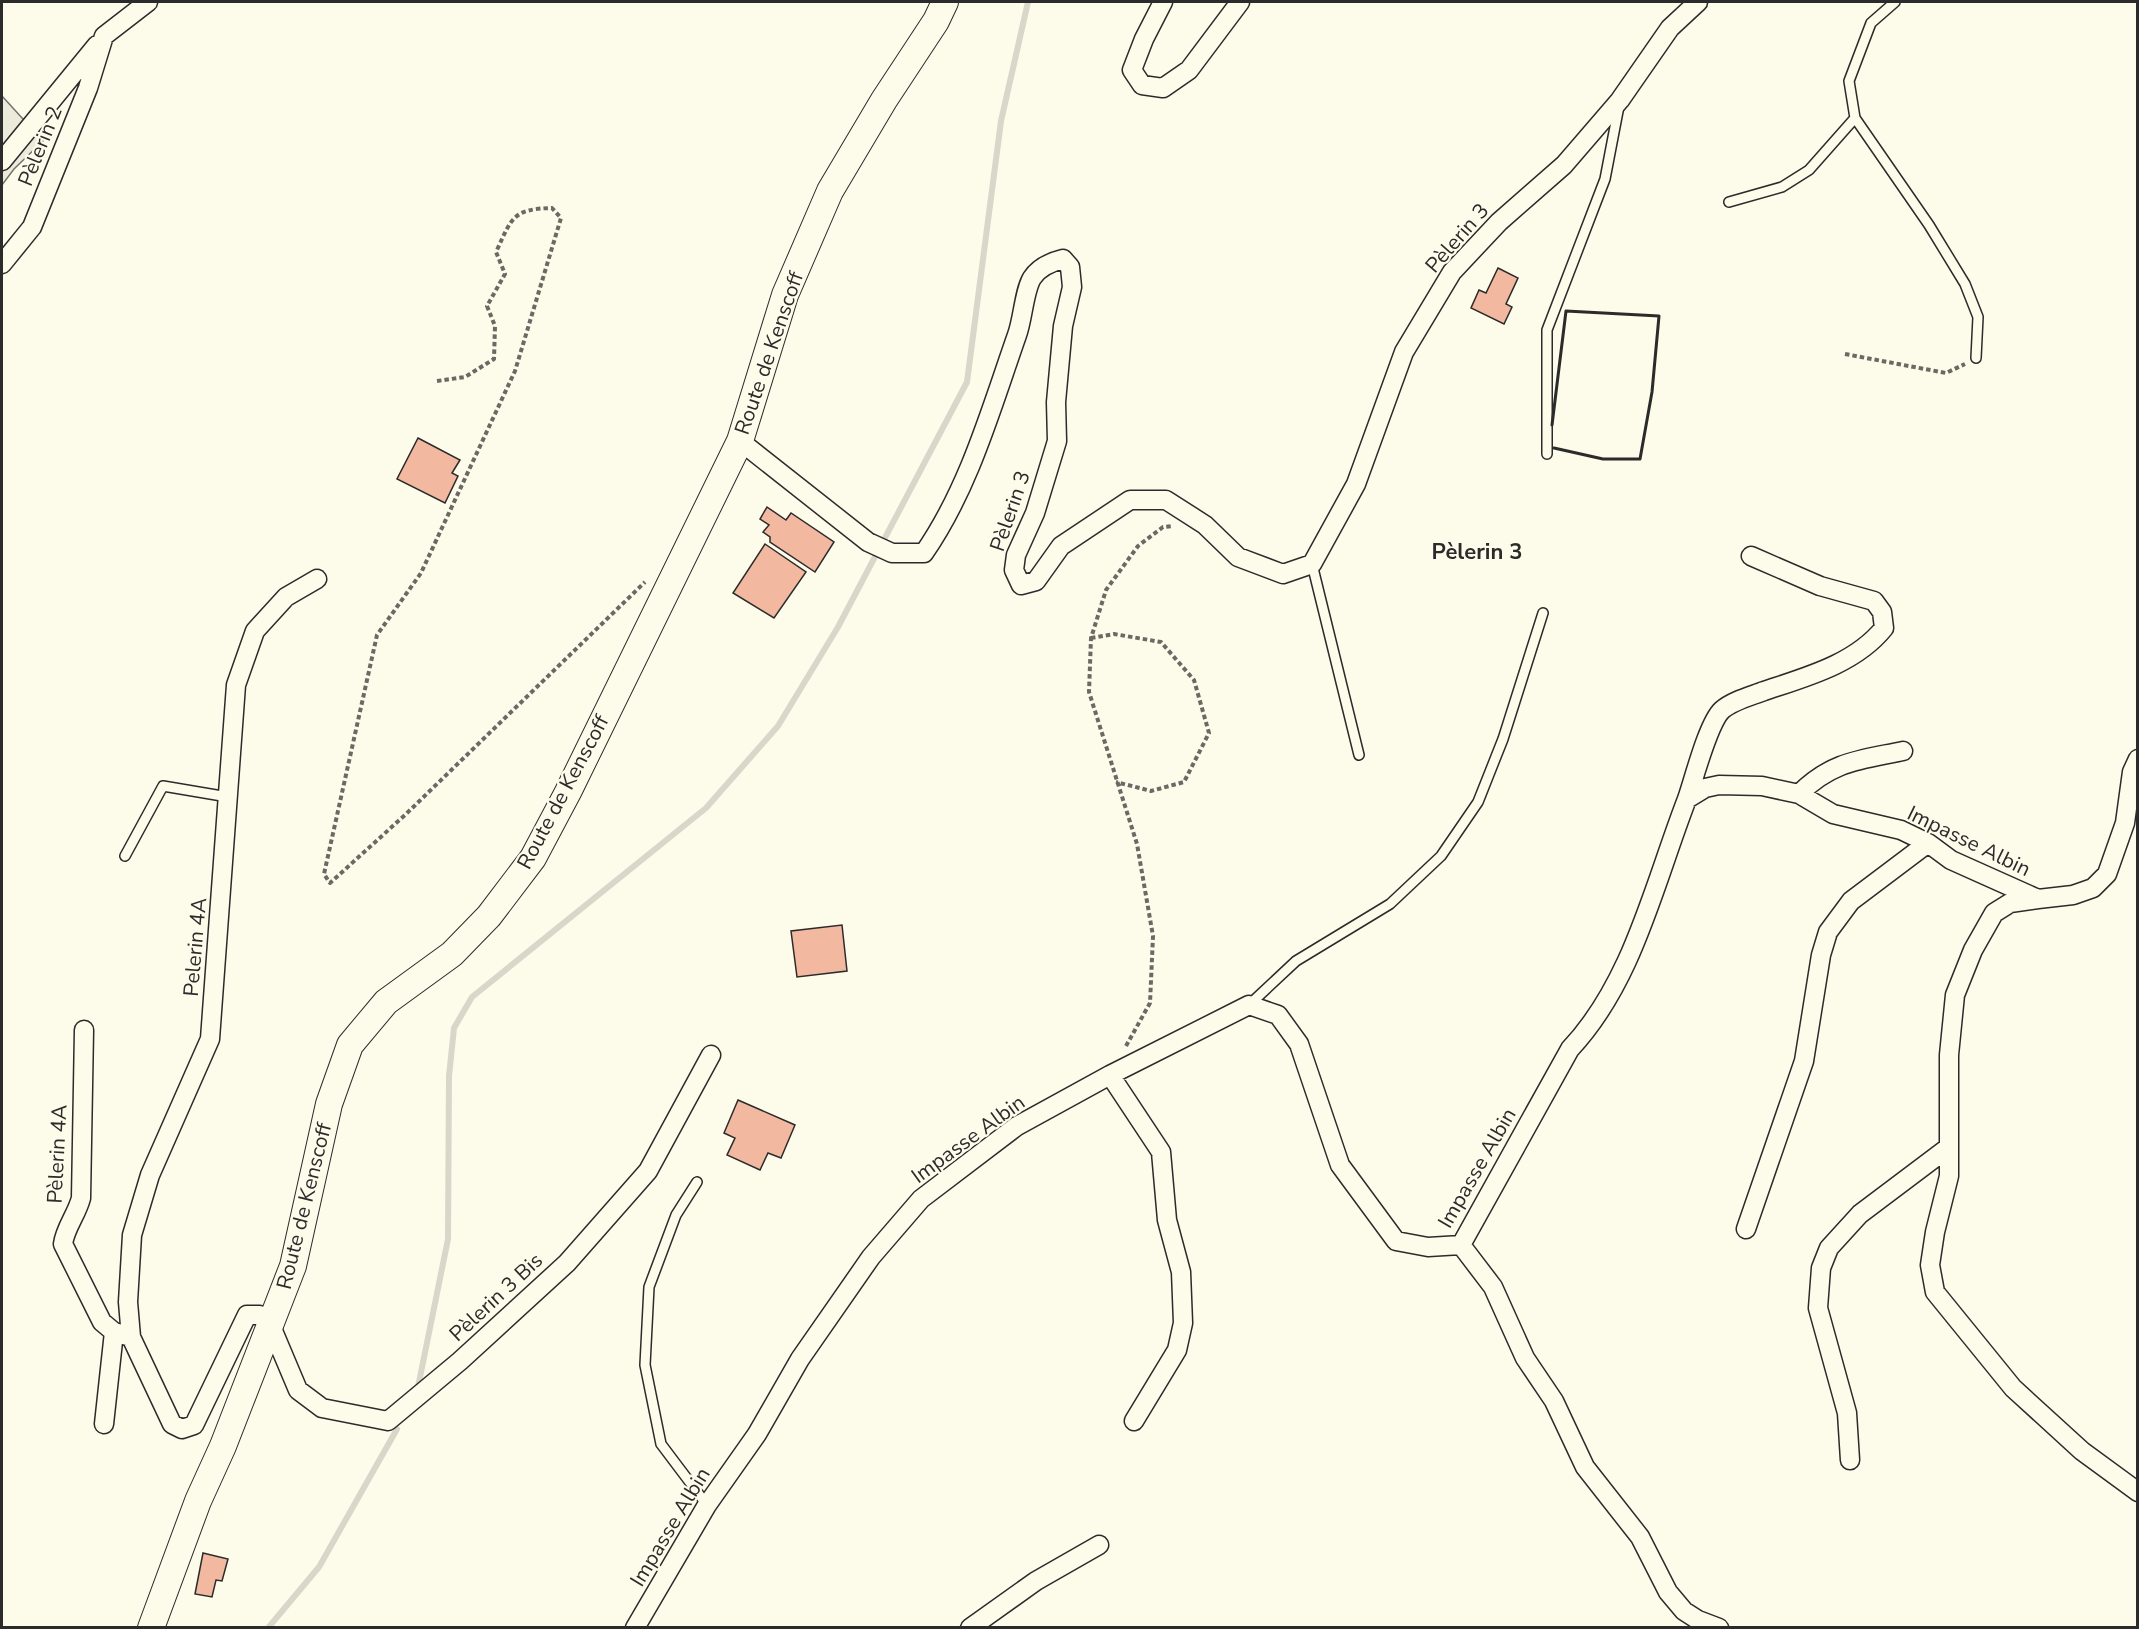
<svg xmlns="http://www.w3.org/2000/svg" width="2139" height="1629" viewBox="0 0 2139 1629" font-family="'Nunito Sans',sans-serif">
<rect width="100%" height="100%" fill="#fdfbea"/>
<path fill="#ecebdb" stroke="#74746e" stroke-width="1.5" d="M2,96L43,141L14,169L2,185Z"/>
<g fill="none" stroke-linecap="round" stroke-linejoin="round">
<path stroke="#d8d7c9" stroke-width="6" d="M417,1392L448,1239L449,1076L454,1028L472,997L706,808L778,726L838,627L967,382L1001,121L1028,2
M268,1628L319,1567L397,1429"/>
</g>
<path fill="#f2b8a0" stroke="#2b2b2b" stroke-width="1.5" d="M1498,268L1518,278L1506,304L1512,307L1504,324L1471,308L1479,290L1486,293Z
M418,438L460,460L452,473L458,476L445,503L397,479Z
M767,507L786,520L791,513L834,542L815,572L770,542V537L763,532L769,525L760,519Z
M765,544L806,572L774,618L733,593Z
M842,925L847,971L797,977L791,931Z
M738,1100L795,1125L781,1158L768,1153L760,1170L727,1155L735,1138L724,1133Z
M203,1553L228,1559L222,1581L216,1580L212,1597L195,1594Z"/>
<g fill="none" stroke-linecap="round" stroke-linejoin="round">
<defs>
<path id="service" d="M1895,2L1871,23L1849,81L1855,118L1929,225L1965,284L1978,317L1976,358
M1729,202L1782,187L1809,170L1855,118
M1547,454V330L1605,179L1619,106
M1312,564L1359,755
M125,856L163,786L228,797
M1249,1005L1296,961L1390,904L1441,856L1478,802L1503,739L1543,613
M697,1182L676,1215L649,1287L645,1365L661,1444L707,1505"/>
<path id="minor" d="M1163,2L1144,39L1132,70L1142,85L1163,88L1189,70L1240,2
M2,161L97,45
M2,264L32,227L88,88L104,36L148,2
M740,441L868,542L892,553H924C969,488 991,409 1017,335C1023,319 1024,291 1032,278C1039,267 1051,262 1063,259L1070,267L1072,287L1063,326L1056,402L1057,441L1035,513L1016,555L1014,570L1021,585L1036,581L1061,546L1130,500H1166L1205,525L1238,557L1283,574L1312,564L1356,484L1404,352L1452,272L1499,222L1564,165L1620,100L1670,28L1698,2
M1799,794C1832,761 1860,760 1903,751
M1687,799C1694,779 1708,723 1722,710C1732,701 1751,696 1764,691C1806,677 1855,664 1884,628L1882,612L1874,601L1820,586L1751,556
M2038,899L2010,903L1994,913L1973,950L1955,995L1949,1055V1176L1935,1232L1930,1265L1935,1292L2013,1388L2082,1451L2138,1492
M84,1030L81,1198C77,1214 65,1228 63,1244L102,1322L114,1332L131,1337L172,1424L182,1429L194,1425L247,1315H260L271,1326L298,1390L322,1408L388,1421L460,1361L567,1263L648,1171L711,1055
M1110,1075L1161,1152L1167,1220L1181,1272L1183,1323L1177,1350L1134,1421
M1746,1229L1804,1061L1821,955L1828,932L1851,901L1928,843
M1461,1245L1493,1287L1525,1358L1554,1401L1585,1467L1640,1537L1668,1592L1684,1611L1698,1620L1719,1628
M131,1337L128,1302L132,1235L150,1175L210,1039L236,685L255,631L286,597L317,579
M104,1424L114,1332
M1850,1460L1847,1413L1818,1308L1821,1268L1829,1248L1860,1214L1949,1147
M635,1628L707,1505L757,1434L800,1359L871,1257L921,1199L1017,1126L1110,1075L1249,1005L1278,1015L1299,1044L1340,1165L1396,1241L1428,1247L1461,1245L1570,1049C1633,982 1654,884 1687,799L1705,788L1719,785L1762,786L1799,794L1833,814L1901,830L1928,843L1951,860L2038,899L2073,895L2093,888L2107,874L2125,823L2132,772L2138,759
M970,1628L1036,1581L1099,1545"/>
<path id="secondary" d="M151,1628L198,1501L223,1446L293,1266L329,1104L350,1045L386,1002L452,954L489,916L533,858L568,792L740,441L785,295L830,191L884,100L936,21L945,2"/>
</defs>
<use href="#service" stroke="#2b2b2b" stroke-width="12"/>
<use href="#minor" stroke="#2b2b2b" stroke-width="21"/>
<use href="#secondary" stroke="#2b2b2b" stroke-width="28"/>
<path stroke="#6a6964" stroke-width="4" stroke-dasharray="4.5 3" stroke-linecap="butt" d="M1845,354L1946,373L1965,364
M437,381L465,377L494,359L495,326L487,306L505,274L496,252C512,218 512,209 552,208L561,218L515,371L421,573L377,635L324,874L330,883L405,815L645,582
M1091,638L1114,634L1161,642L1194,680L1209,733L1184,782L1151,791L1116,782
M1126,1046L1150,1003L1153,936L1137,844L1089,692L1091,638L1106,590L1138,546L1163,527L1172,526"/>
<use href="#service" stroke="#fdfbea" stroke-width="9"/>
<use href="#minor" stroke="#fdfbea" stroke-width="18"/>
<use href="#secondary" stroke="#fdfbea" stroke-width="26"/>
<path stroke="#2b2b2b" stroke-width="3" d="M1552,425L1566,311L1659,316L1652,392L1640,459H1603L1554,448"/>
</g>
<g text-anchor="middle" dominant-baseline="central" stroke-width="4.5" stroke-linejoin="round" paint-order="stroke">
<g font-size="21" fill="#2b2b2b" stroke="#fdfbea">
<text transform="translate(40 146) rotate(-68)">Pèlerin 2</text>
<text transform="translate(1457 238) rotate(-49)">Pèlerin 3</text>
<text transform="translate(769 353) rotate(-71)">Route de Kenscoff</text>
<text transform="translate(1010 511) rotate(-71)">Pèlerin 3</text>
<text transform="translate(563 792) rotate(-62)">Route de Kenscoff</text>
<text transform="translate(1969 841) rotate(26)">Impasse Albin</text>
<text transform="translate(195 947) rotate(-85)">Pelerin 4A</text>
<text transform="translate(968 1139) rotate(-36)">Impasse Albin</text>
<text transform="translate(57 1154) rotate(-87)">Pèlerin 4A</text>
<text transform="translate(1477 1168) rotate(-60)">Impasse Albin</text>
<text transform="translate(304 1206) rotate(-76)">Route de Kenscoff</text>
<text transform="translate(496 1297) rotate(-43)">Pèlerin 3 Bis</text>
<text transform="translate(670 1527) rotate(-59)">Impasse Albin</text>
</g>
<g font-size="22" font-weight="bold" fill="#2b2b2b" stroke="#fdfbea">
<text x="1477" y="552">Pèlerin 3</text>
</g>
</g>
<rect width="2139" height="1629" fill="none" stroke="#2b2b2b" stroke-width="6"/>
</svg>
